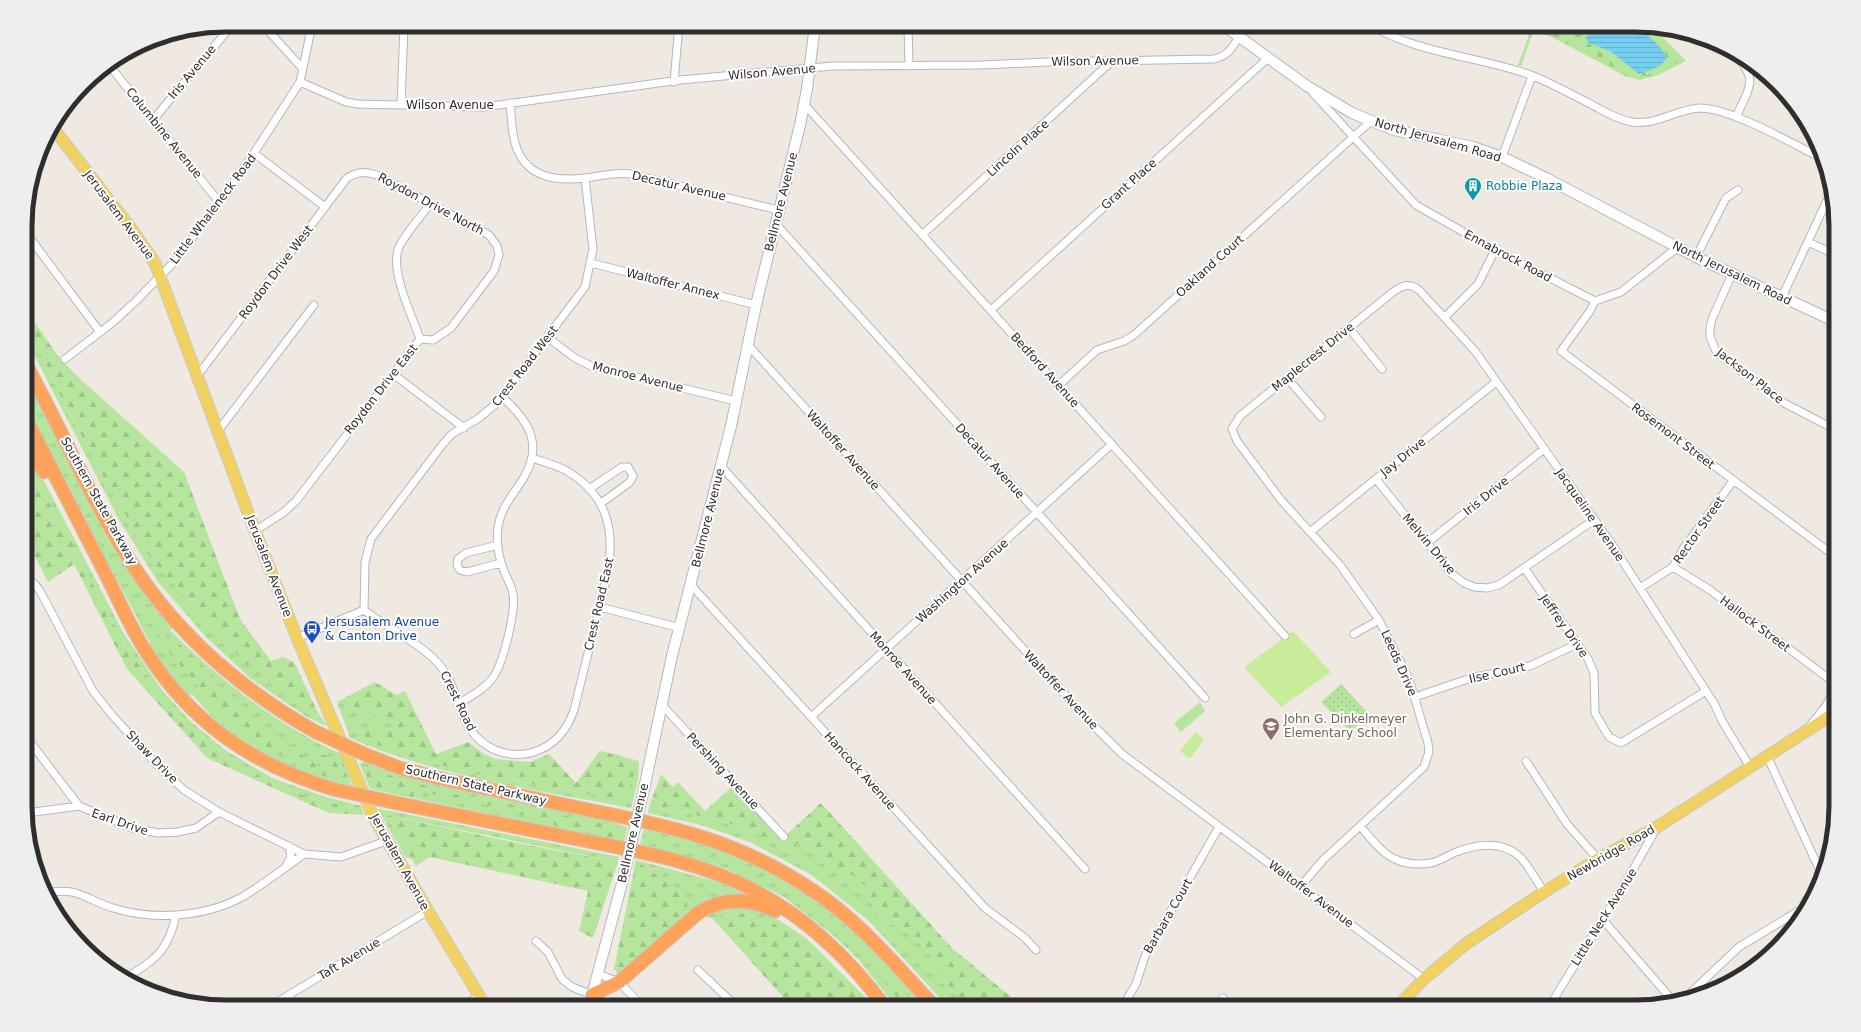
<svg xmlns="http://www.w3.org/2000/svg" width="1861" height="1032" viewBox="0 0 1861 1032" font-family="'DejaVu Sans',sans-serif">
<defs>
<pattern id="grass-tufts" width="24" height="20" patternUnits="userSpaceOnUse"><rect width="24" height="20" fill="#b6e59e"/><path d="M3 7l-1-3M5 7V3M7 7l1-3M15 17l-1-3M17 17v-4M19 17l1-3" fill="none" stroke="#9dc588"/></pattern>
<pattern id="forest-firs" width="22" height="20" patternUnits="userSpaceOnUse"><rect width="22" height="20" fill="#b6e59e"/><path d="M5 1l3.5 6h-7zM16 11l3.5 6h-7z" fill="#9dc588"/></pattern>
<pattern id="park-dots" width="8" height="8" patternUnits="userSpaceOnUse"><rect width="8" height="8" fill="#b6e59e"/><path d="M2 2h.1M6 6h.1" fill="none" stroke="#9dc588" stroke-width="1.8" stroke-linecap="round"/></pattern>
<pattern id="water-rules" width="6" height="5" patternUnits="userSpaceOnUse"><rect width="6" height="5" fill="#75cff0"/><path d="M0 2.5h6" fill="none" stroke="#66b2ce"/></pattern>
</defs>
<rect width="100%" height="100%" fill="#efe9e1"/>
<path fill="url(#grass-tufts)" d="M1520,25H1636L1653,27L1686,61L1658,75L1640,80L1625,76L1550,36L1533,32L1521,66L1518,65L1530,32L1521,29Z
M27,324L60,395L103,476L154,564L184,595L315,718L318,713L328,727L307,717L250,678L205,636L158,582L118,518L27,341Z
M27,380L113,545L136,580L173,628L170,630C220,680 277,725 341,754L352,786L298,772L251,748L214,719L192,694L188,697L161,664L27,407Z
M27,452L34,462L124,634L162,690L190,721L225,750L272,778L326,797L357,805L352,807L312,799L272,783L225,756L185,723L141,668L108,615L67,532L27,468Z
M337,702L385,718L395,729L373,731L358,730V735L403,756L478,774L604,797L636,762L625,757L639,761L638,780L631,808C537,790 438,777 350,738Z
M363,761L426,782L617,821L618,824L627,827L624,842L370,789L359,762L363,764Z
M649,807L696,815L730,824L780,842L815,847L828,863L856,876L869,890L876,917L907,931L922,942L952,992L973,1007H948L869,921L812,875L750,842L701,825L648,813Z
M378,809L391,811L619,857L618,862L386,815L412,859L405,857Z
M644,829C660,832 677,833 692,838C746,855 800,884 842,922C872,948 899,978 925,1007H896L859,960L834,936L784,897L727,869L640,844Z
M636,860L725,884L748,896L732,897L628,970L687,899L679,891Z
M742,903L776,918L807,939L865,997L872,1007H869L861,997L814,951L749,914L738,913L712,918H708L705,914Z"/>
<path fill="url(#forest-firs)" d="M1633,25L1647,26L1680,59L1678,63L1640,77L1628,75L1546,32L1578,33L1585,38L1589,43L1610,51L1639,74L1667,58C1659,39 1644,38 1633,25Z
M27,311L58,356L78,377L184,472L240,619L271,661L283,657L294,662L318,713L315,718L306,713L241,659L154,564L103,476L60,395L27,324Z
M27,468L67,532L108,615L141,668L185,723L225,756L272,783L312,799L352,807L357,805L361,806L364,815L329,813L207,758L127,669L74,564L48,582L27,541Z
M152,622L192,655L229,694L252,713L260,728L320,767H332L319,754L339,759L351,785L311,771L232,726L167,650Z
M375,682L396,695L405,691L436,754L469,742L482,753L495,759L530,762L549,754L576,783L600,751L619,755L636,762C633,777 633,787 620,797H604L478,774L403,756L358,736L357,730L373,731L394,729L385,718L337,702Z
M365,768L458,795L621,827L623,835L618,840L559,826L495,807L419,791L412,797L376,789L368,781Z
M661,774L673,787L678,782L705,811L735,784L784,837L821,803L953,949L1023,1007H973L952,992L922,942L907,931L876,917L869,890L856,877L828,863L815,847L780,842L730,824L696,815L649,807Z
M386,815L517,843L618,862L593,938L579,931L588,891L430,857L416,866Z
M636,860L679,891L687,899V909L628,970L622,973H617L614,969Z
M738,913L749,914L798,935C804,948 807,944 816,952C834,969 854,987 869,1007H792L712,918Z
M847,937L918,1007H905Z"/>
<path fill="url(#park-dots)" d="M1341,684L1369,714L1351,732L1321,702Z"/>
<path fill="#b6e59e" d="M1200,702L1205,711L1181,732L1174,723Z"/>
<path fill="#c9ec9a" d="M1293,631L1331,672L1281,707L1244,667Z
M1195,732L1204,740L1190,759L1180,751Z"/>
<path fill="url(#water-rules)" d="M1590,25C1603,25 1618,23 1631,25C1641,27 1663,48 1667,58L1660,66L1639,74L1610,51L1589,43L1585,38C1591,35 1591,31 1590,25Z"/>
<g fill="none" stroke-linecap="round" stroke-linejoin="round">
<defs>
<path id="minor" d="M263,25L302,68
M908,25L909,66
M1370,25C1419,54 1478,56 1531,75C1553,84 1575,96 1596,107C1607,113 1619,120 1632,122C1657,126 1676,109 1700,108C1731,108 1795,145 1825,160
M1731,50C1759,79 1751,84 1736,117
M109,65L219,202
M300,82L346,102L358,104L484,107L680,80L832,66L982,65L1047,62L1214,59C1229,55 1231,49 1239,37
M674,82L679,25
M1313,93L1416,205L1495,250L1595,301L1621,292L1678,247
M510,103C512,118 511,135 517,149C529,179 558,181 585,178C601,176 615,172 631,174L778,210
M804,104L1285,636
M401,105L404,25
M153,120L232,25
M254,153L325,207
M1502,157L1532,76
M775,223L1205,698
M27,234L100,332
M922,235L1113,60
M1808,242L1836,255
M1696,257L1726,198L1738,190
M591,263L756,305
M1732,274L1712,319L1710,328V337L1717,353L1784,403L1836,430
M1782,297L1831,192
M1595,301L1590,311L1561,351L1836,557
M991,310L1268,58
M1445,317L1478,284L1495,250
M1349,328L1382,369
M547,337L575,358L591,366L736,401
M420,339C412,315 389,270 399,247C407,231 420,218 430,204
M748,345L1088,720L1122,754L1424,979
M65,359L112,323L136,301L176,260L219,202L254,153L300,82L312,25
M393,374L464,428
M198,375L347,178C359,171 366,171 379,176L489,235L497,246L499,255L494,271L451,328L433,340L420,339
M1287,378L1321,417
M1059,385L1097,350L1124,341L1134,335L1371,121
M218,431L314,305
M721,466L1085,869
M1376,479L1452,574L1464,583L1474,587L1487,588L1499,585L1594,520
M589,489L622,467H628L633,476L630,482L600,504
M255,531L284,512L296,501L420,339
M1310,532L1496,382
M1427,543L1544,449
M498,545L466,553L458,559L457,565L460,570L467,572L501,563
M1673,567L1710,590L1836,684
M1525,569L1588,659L1594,673L1595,713L1609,737L1621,743L1706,691
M27,581L34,583L40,591L93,691L112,715L159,767L184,790L219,812L304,854L341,857L386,841
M691,585L985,908L1025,938L1036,950
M1640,588L1673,567L1683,549L1733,481
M600,607L680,628
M364,610C386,627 418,642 436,661C463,689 455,732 495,750C508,755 521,756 534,752C555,745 567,731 574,710L608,572C615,529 607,495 567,471C556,465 544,462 532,458
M364,610L365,562L371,539L442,445L452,434L479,418L498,402L585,287L593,249L585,178
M1354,634L1379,620
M297,638L364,610
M1415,697L1471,678L1530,666L1577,644
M458,704C470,697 483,690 492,679C503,665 516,612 513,594C512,586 507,579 504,571C499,558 496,541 498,527C501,507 513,495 523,479C544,444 529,421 502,397
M661,704L784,837
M811,717L1112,444
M27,738L79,806L132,828L158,833L178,832L196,828L219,812
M1767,756L1822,875
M1526,761L1567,824L1598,859
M27,813L79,806
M1360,826C1370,837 1381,853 1395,859C1406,864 1419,865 1431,863C1441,861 1449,854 1459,851C1479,844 1503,841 1520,857C1529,866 1536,880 1544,892
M286,866L291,857L289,846
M1300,887L1323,860L1424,767L1429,752L1428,743L1409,679L1379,620L1340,565L1281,500L1237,441L1232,429L1240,416L1393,292C1403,285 1410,282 1420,291L1475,351L1611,543L1715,705L1722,721L1750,767
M47,893C76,886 87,900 113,908C155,921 206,917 244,896C265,883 285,868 304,854
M1603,920L1674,1002
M536,941L548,952L562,979L572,987L592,995
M698,970L737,1007
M598,974L619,982L643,1007
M124,979C155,960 168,952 176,915
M1683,1000L1739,947L1810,904
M269,1007L428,911
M460,1007L480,996
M718,1007L727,998
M1122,1007L1136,984L1145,956L1219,827
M1219,1007L1223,998
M1549,1007L1634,868L1656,829"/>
<path id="tertiary" d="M1811,726L1827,706L1836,689"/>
<path id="secondary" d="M1223,25L1307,86L1352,113L1394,130L1473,147L1502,157L1548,179L1696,257L1836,322
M644,789L672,656L731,426L756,305L800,125L807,89L815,25
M586,1007L592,995L622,883"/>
<path id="primary" d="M53,128L130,227L155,263L255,531L297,638L373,816L428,911L486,1007
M1397,1007L1424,979L1467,943L1544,892L1598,859L1657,827L1836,712"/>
<path id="motorway" d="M27,366C62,431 92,501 132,564C178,635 243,691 316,732
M27,421C52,470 78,520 103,569C117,596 129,625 145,650C190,722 253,765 333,789
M27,445L44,472
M364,754L400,768L438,778C488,789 538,799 589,810C673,827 739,841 812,890C860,921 896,966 935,1007
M392,802C455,815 518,827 582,840C640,852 702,862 755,891C807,918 850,960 885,1007
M592,995L619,982L698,913C723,897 749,898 775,911"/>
</defs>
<use href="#minor" stroke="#b4b7c1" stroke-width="9"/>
<use href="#tertiary" stroke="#b4b7c1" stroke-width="11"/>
<use href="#secondary" stroke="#b4b7c1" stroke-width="12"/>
<use href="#primary" stroke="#c9c9c9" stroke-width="13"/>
<use href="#motorway" stroke="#c9c9c9" stroke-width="15"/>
<use href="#minor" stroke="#fff" stroke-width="7"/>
<use href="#tertiary" stroke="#fff" stroke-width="9"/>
<use href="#secondary" stroke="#fff" stroke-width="10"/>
<use href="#primary" stroke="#f2d163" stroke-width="11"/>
<use href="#motorway" stroke="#ffa35c" stroke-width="13"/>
<defs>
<path id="secondary-bridge" d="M622,883L644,789"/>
<path id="motorway-bridge" d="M316,732L364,754
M333,789L392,802"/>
</defs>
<use href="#secondary-bridge" stroke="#b4b7c1" stroke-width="12" stroke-linecap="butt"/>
<use href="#motorway-bridge" stroke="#c9c9c9" stroke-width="15" stroke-linecap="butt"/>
<use href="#secondary-bridge" stroke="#fff" stroke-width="10"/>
<use href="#motorway-bridge" stroke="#ffa35c" stroke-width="13"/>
</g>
<defs>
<symbol id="building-pin" viewBox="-11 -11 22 30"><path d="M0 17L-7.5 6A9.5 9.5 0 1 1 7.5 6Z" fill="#0f9aa8" stroke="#fff"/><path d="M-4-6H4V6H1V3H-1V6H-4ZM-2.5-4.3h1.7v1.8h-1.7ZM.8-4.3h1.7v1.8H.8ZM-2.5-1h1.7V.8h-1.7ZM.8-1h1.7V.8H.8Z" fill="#fff"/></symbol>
<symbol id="bus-pin" viewBox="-11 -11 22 30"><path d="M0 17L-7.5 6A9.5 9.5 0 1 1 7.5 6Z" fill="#1a4fb4" stroke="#fff"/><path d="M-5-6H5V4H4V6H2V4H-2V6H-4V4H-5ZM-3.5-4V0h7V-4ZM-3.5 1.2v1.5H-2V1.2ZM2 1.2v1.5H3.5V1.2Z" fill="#fff"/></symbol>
<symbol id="school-pin" viewBox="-11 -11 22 30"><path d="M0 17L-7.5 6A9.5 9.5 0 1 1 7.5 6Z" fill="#8d6e63" stroke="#fff"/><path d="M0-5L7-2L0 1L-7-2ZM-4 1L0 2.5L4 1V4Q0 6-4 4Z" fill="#fff"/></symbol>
</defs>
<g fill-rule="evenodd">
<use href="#building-pin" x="1463" y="176" width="20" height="27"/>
<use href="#bus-pin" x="302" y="619" width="20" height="27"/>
<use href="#school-pin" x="1261" y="716" width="20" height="27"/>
</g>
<g text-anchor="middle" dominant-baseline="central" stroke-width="4" stroke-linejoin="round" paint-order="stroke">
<g font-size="12" fill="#2e2e2e" stroke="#fff">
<text transform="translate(1095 61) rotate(-1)">Wilson Avenue</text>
<text transform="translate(192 72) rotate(-50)">Iris Avenue</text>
<text transform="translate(772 72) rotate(-5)">Wilson Avenue</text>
<text x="450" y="105">Wilson Avenue</text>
<text transform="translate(164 133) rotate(51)">Columbine Avenue</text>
<text transform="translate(1438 140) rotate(16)">North Jerusalem Road</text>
<text transform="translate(1018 148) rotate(-42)">Lincoln Place</text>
<text transform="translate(1129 184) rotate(-42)">Grant Place</text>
<text transform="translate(679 186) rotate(13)">Decatur Avenue</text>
<text transform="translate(781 202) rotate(-76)">Bellmore Avenue</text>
<text transform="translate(431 204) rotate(28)">Roydon Drive North</text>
<text transform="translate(213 209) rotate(-53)">Little Whaleneck Road</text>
<text transform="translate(119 215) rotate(53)">Jerusalem Avenue</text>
<text transform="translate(1508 256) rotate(28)">Ennabrock Road</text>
<text transform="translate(1210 266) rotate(-42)">Oakland Court</text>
<text transform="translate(276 272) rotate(-53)">Roydon Drive West</text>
<text transform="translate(1732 273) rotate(26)">North Jerusalem Road</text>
<text transform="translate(673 284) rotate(14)">Waltoffer Annex</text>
<text transform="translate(1313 357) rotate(-39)">Maplecrest Drive</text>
<text transform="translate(525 366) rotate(-52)">Crest Road West</text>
<text transform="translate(1045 370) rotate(48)">Bedford Avenue</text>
<text transform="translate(1750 376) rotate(38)">Jackson Place</text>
<text transform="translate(638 377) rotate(14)">Monroe Avenue</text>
<text transform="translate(381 389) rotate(-52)">Roydon Drive East</text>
<text transform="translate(1673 436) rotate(37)">Rosemont Street</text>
<text transform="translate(843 450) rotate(48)">Waltoffer Avenue</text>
<text transform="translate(1403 457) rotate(-39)">Jay Drive</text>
<text transform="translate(990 461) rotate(48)">Decatur Avenue</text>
<text transform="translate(1486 496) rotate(-39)">Iris Drive</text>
<text transform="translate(99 501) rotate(61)">Southern State Parkway</text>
<text transform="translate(1590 515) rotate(55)">Jacqueline Avenue</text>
<text transform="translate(708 518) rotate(-76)">Bellmore Avenue</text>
<text transform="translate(1699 530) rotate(-55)">Rector Street</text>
<text transform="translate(1429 544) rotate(50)">Melvin Drive</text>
<text transform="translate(269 566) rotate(69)">Jerusalem Avenue</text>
<text transform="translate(962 581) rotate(-42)">Washington Avenue</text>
<text transform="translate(599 604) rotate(-77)">Crest Road East</text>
<text transform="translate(1755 624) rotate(37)">Hallock Street</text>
<text transform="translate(1564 626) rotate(55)">Jeffrey Drive</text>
<text transform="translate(1399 663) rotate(66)">Leeds Drive</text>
<text transform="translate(903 668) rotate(48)">Monroe Avenue</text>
<text transform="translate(1497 673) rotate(-13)">Ilse Court</text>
<text transform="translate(1061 690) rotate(47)">Waltoffer Avenue</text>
<text transform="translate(458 701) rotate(64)">Crest Road</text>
<text transform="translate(152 757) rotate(46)">Shaw Drive</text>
<text transform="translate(723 771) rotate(47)">Pershing Avenue</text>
<text transform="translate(860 771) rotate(48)">Hancock Avenue</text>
<text transform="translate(476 785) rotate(13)">Southern State Parkway</text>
<text transform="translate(120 822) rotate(19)">Earl Drive</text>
<text transform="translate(633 833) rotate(-77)">Bellmore Avenue</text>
<text transform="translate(1611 853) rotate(-30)">Newbridge Road</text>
<text transform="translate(400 862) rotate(61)">Jerusalem Avenue</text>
<text transform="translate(1311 894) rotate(37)">Waltoffer Avenue</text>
<text transform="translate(1168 916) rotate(-60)">Barbara Court</text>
<text transform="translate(1604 917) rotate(-58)">Little Neck Avenue</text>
<text transform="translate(349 959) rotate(-31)">Taft Avenue</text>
</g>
<g font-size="12" fill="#0d838f" stroke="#fff" text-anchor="start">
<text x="1486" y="186">Robbie Plaza</text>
</g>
<g font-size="12" fill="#164399" stroke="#fff" text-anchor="start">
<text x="325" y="622">Jersusalem Avenue<tspan x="325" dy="14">&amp; Canton Drive</tspan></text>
</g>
<g font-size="12" fill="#785e54" stroke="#fff" text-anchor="start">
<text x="1284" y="719">John G. Dinkelmeyer<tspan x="1284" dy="14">Elementary School</tspan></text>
</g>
</g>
<path d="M0 0H1861V1032H0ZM226 32H1635A194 194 0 0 1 1829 226V806A194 194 0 0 1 1635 1000H226A194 194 0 0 1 32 806V226A194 194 0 0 1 226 32Z" fill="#eee" fill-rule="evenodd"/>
<path fill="none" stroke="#2e2e2e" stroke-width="5" d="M226 32H1635A194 194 0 0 1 1829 226V806A194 194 0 0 1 1635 1000H226A194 194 0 0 1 32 806V226A194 194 0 0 1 226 32Z"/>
</svg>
